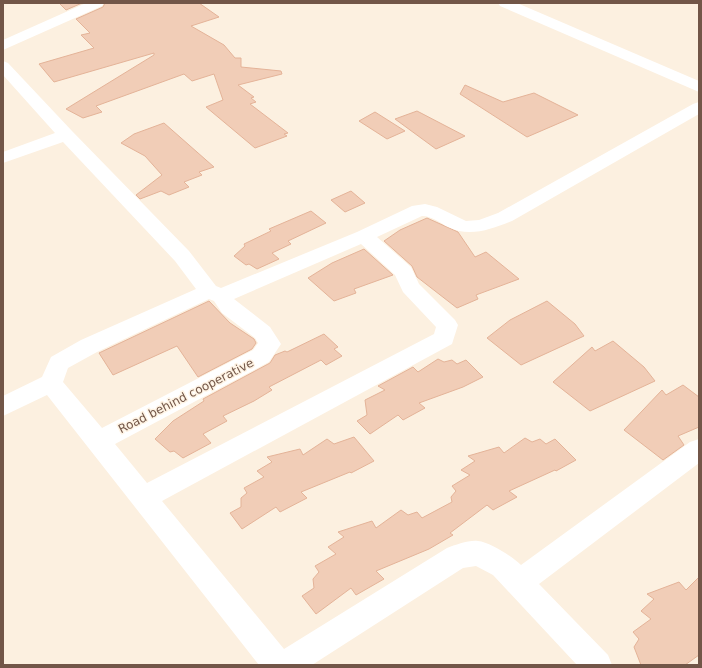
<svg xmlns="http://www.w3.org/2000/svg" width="702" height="668" viewBox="0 0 702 668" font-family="'DejaVu Sans',sans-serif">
<rect width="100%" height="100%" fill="#fcf0e0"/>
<path fill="#f1cdb7" stroke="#e4b398" d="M59,3H82L66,10Z
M105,3H199L219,17L191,26L224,45L235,58H241V67L281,71L282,74L238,85L254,97L251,98L256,102L250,104L288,133L284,134L287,136L255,148L206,107L223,100L214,74L192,81L184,74L96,106L102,112L83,118L66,109L154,55V53L54,82L39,64L94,48L81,35L90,33L76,19L103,7Z
M465,85L503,102L534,93L578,115L527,137L460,94Z
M417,111L465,136L436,149L395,119Z
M375,112L405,131L387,139L359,121Z
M164,123L214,167L199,172L202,175L184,182L189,187L169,195L161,191L140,199L136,195L162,175L145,156L121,143L134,134Z
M351,191L365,203L345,212L331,200Z
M311,211L326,223L288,241L291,244L272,253L279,259L257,269L249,264L246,265L234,256L245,246L244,244L271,231L269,229Z
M427,218L458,232L475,257L486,252L519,279L476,295L478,299L457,308L417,277L412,266L384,241L400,230Z
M364,249L393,275L354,289L356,293L334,301L308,278L332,263Z
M209,301L230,323L254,339L256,343L252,349L198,377L177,346L113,375L99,353Z
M547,301L575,324L584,336L521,365L487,338L510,320Z
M324,334L338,347L334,349L342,356L326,365L321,360L269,387L272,390L254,401L223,416L227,421L203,434L211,443L183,458L174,451L170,452L155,439L173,421L204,401L203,399L270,363L275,355L285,351L287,352Z
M613,341L644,367L655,381L590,411L553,382L592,347L595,351Z
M438,359L444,362L452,360L457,364L466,360L483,377L463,387L419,403L425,408L403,420L398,415L370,434L357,421L367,415L365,400L385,390L378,386L413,367L418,372Z
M683,385L699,397V427L678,436L684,445L663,460L624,430L662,390L666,395Z
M354,437L374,461L351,473L350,472L301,492L307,498L280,512L276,507L242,529L230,513L241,507V498L247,493L244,488L264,477L257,471L272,462L267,457L300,449L303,455L327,439L334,444Z
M525,438L532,442L540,439L546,444L555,439L576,460L556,471L555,470L509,491L517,497L493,510L487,505L450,533L453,535L429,549L376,571L384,579L356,595L351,588L316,614L302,596L314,588L313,579L319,572L315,566L336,554L328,547L344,537L338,532L372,521L376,528L401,510L408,515L417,512L422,518L452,502L451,497L456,491L452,486L470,475L461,470L475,461L468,456L499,447L504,453Z
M699,577V655L685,665H641L634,647L639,639L633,632L651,619L641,611L654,599L647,594L679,582L686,590Z"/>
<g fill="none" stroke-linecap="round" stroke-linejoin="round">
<path fill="#fff" fill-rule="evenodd" d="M86,3H104L102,6L3,50V40Z
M498,3H517L699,81V92L500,6Z
M3,61L8,63L72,131L189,251L216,286L221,288L357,232L412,206L425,204L437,207L466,221L479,220L498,213L693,104L699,102V114L512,221C491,229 470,238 448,227C440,223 432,216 422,216L377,237L411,267L419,284L455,320L458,325L452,344L162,501L284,649L447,548C456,545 468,540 478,541C490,542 513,557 521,565L690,442L699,439V463L539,584L608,655L612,665H577L493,575L476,566L463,568L312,665H259L47,395L3,416V396L42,377L51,357L81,340L196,289L175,261L63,142L3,163V152L55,133L3,75ZM361,244L395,275L403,292L436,327L434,334L147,483L115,444L269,362L281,344L270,327L234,299ZM209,299L214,301L222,313L255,338L258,343L253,350L102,428L63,382L68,368L97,352Z"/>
</g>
<g text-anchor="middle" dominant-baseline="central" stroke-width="3" stroke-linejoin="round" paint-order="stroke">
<g font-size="12" fill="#725648" stroke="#fff4e5">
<text transform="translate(186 396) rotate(-27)">Road behind cooperative</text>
</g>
</g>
<rect width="702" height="668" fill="none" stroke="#725648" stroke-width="8"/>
</svg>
